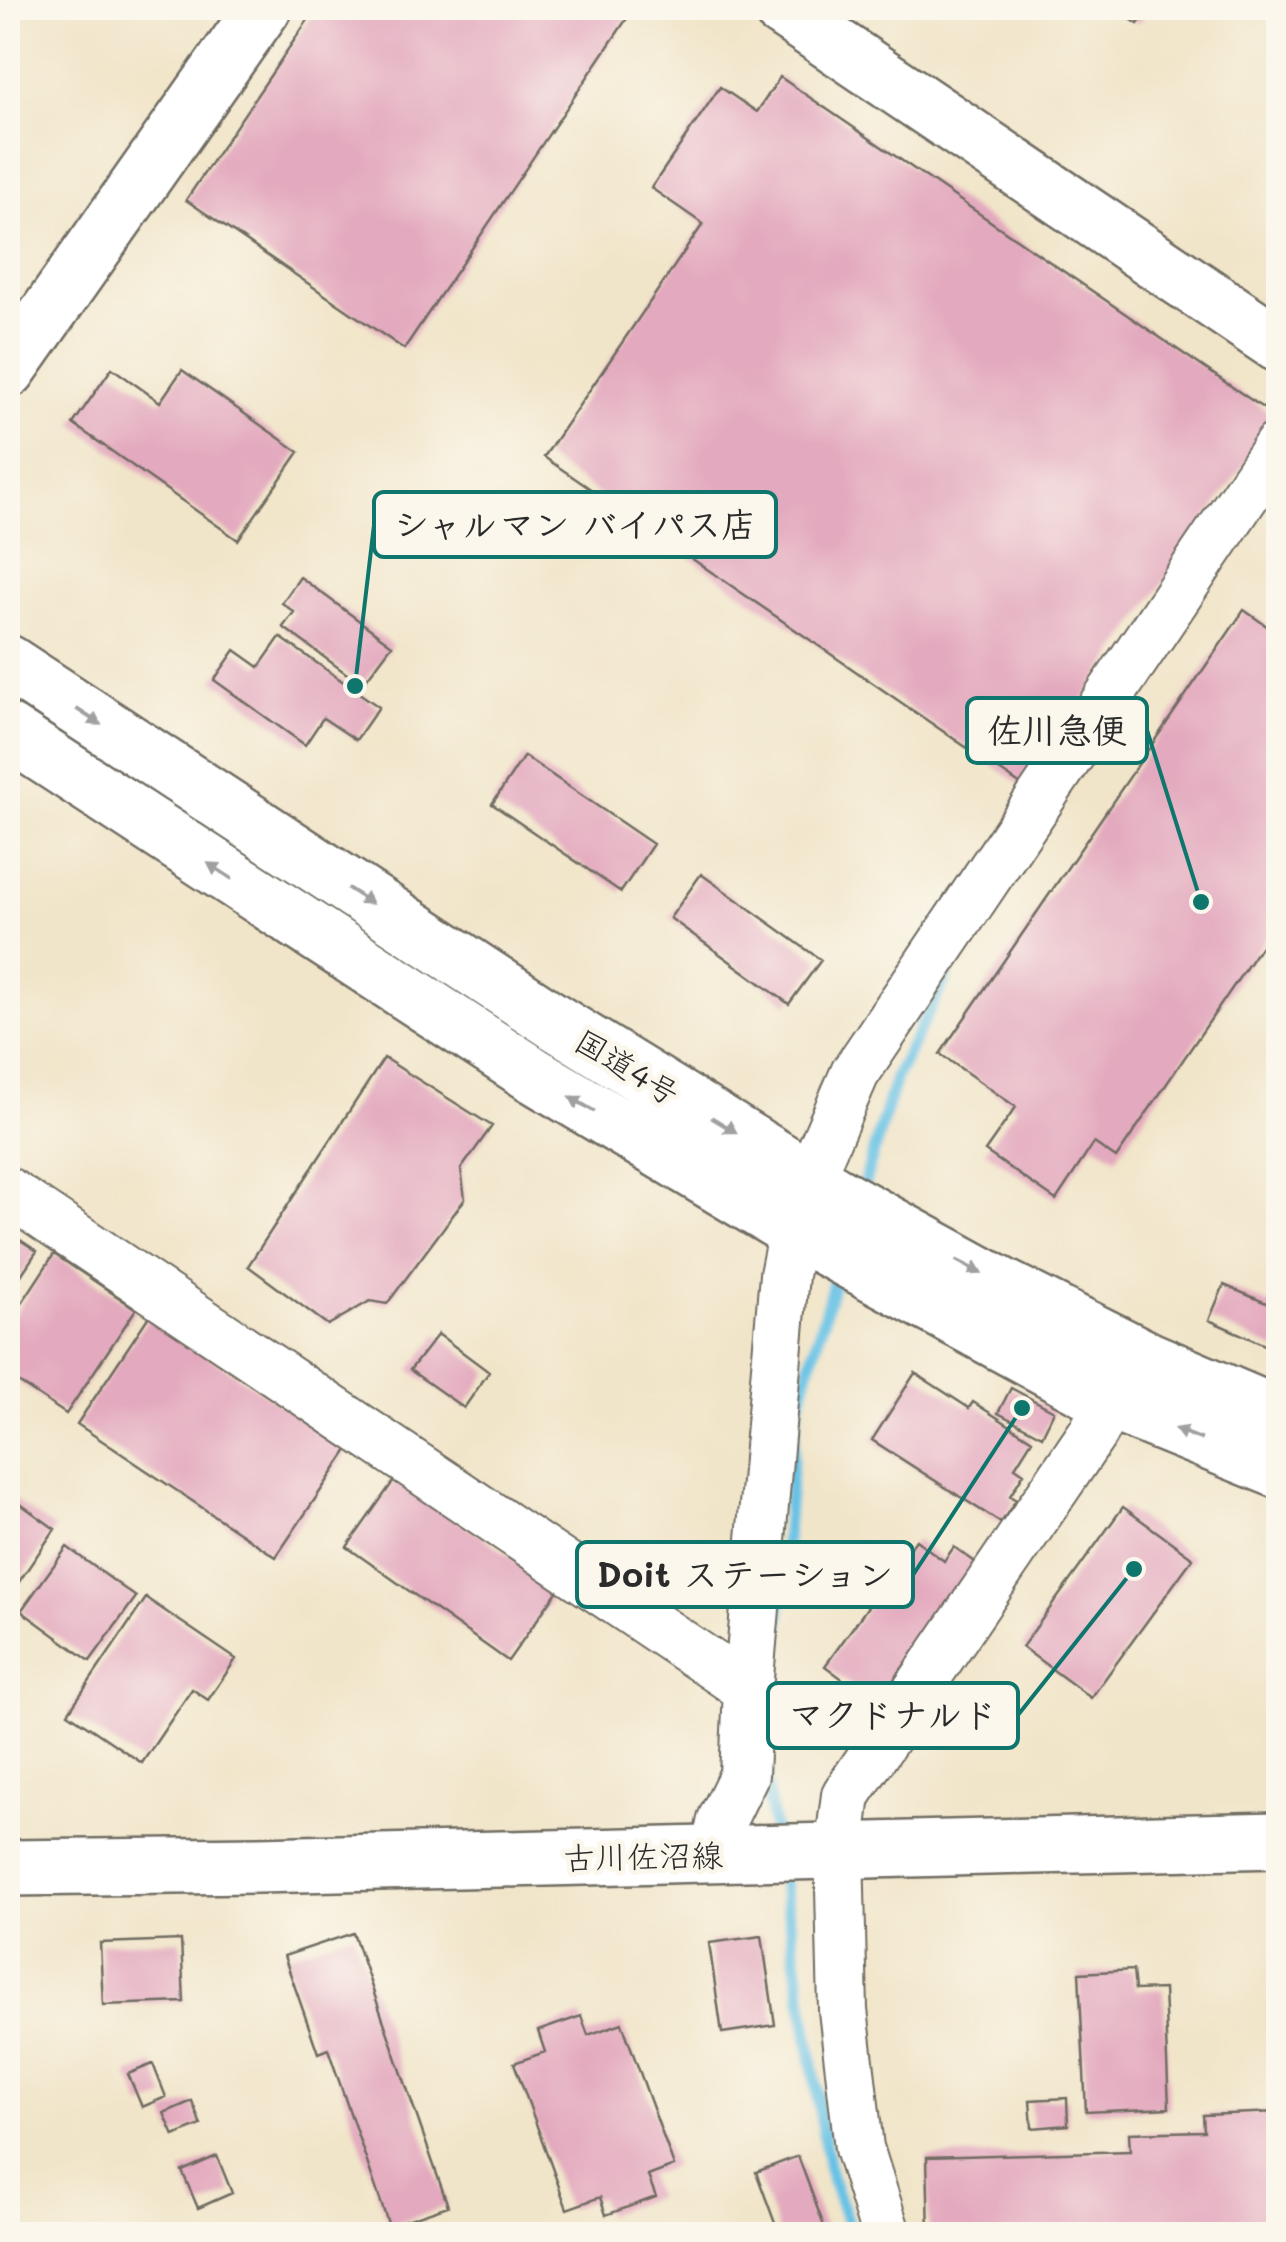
<svg xmlns="http://www.w3.org/2000/svg" width="1286" height="2242" viewBox="0 0 1286 2242" font-family="Mali,'Klee One',sans-serif">
<rect width="100%" height="100%" fill="#fbf7ec"/>
<filter id="ink" filterUnits="userSpaceOnUse"><feTurbulence type="fractalNoise" baseFrequency=".01" numOctaves="2"/><feDisplacementMap in="SourceGraphic" scale="20" xChannelSelector="R" yChannelSelector="G"/><feConvolveMatrix kernelMatrix="1 2 1 2 8 2 1 2 1" color-interpolation-filters="sRGB"/></filter>
<filter id="wash" filterUnits="userSpaceOnUse"><feTurbulence type="fractalNoise" baseFrequency=".0048" numOctaves="4" result="noise"/><feDisplacementMap in="SourceGraphic" scale="40" xChannelSelector="R" yChannelSelector="G"/><feGaussianBlur stdDeviation="2.25" result="paint"/><feColorMatrix in="noise" values="0 0 0 0 0 0 0 0 0 0 0 0 0 0 0 0 0 1.4 0 .05"/><feComposite in="paint" operator="in"/></filter>
<g filter="url(#wash)">
<rect width="100%" height="100%" fill="#f1e5c9"/>
<g fill="none" stroke-linecap="round" stroke-linejoin="round">
<path stroke="#67c2e5" stroke-width="12" d="M861,1194L896,1076L947,976
M776,1838L766,1784L796,1414L837,1271
M781,1867L830,2174L852,2234"/>
</g>
<g id="blocks">
<path fill="#e3a9be" d="M316,8H634L404,349L186,200Z
M1114,8H1150L1138,24Z
M780,77L1276,417L1024,787L544,457L703,224L651,188L720,87L757,112Z
M112,368L160,402L182,370L299,452L238,540L73,424Z
M300,577L392,645L362,685L283,627L294,612L282,603Z
M1244,610L1278,634V921L1116,1158L1094,1143L1056,1200L985,1151L1016,1107L940,1054Z
M280,637L379,707L356,740L323,718L305,745L214,680L235,650L259,667Z
M524,756L653,844L621,892L492,804Z
M701,874L821,960L789,1004L670,918Z
M384,1058L492,1126L461,1169L465,1199L387,1304L370,1301L328,1325L248,1266Z
M8,1232L37,1251L8,1295Z
M54,1254L136,1309L66,1414L8,1375V1324Z
M1224,1285L1278,1308V1351L1209,1320Z
M149,1316L348,1450L276,1557L77,1424Z
M438,1334L489,1372L464,1408L410,1370Z
M915,1373L969,1408L973,1402L1032,1440L1015,1467L1024,1473L1010,1496L1016,1500L1001,1523L872,1440Z
M1011,1388L1054,1411L1042,1436L998,1413Z
M397,1476L558,1590L508,1661L347,1547Z
M8,1495L55,1529L8,1598Z
M1123,1507L1193,1558L1091,1698L1022,1647Z
M916,1540L944,1561L954,1547L978,1564L876,1704L825,1666Z
M67,1547L136,1597L90,1661L21,1611Z
M146,1598L236,1659L208,1700L192,1689L142,1763L68,1713Z
M353,1933L448,2206L389,2226L328,2049L318,2053L284,1956Z
M762,1936L775,2025L722,2033L709,1943Z
M181,1940L184,2002L103,2005L100,1943Z
M1133,1970L1135,1990L1164,1989L1169,2108L1086,2112L1079,1973Z
M581,2016L588,2035L622,2023L674,2166L648,2176L656,2197L606,2215L600,2197L567,2209L514,2063L545,2052L538,2031Z
M153,2064L166,2097L142,2107L128,2074Z
M1067,2098L1068,2125L1032,2128L1030,2100Z
M192,2101L201,2125L174,2136L164,2113Z
M1278,2112V2234H929L927,2157L1130,2151L1129,2133L1204,2131L1203,2115Z
M217,2156L232,2193L198,2208L182,2171Z
M798,2156L827,2234H779L756,2172Z"/>
</g>
</g>
<g filter="url(#ink)">
<use href="#blocks" fill-opacity="0" stroke="#706c62" stroke-width="2.5"/>
<g fill="none" stroke-linecap="round" stroke-linejoin="round">
<defs>
<path id="street" d="M810,1177L855,1073L1278,446
M8,1192L748,1689
M715,1852L722,1820L744,1775L748,1689L784,1275L793,1230
M886,2234L859,2148L843,2010L839,1850L846,1795L1092,1434L1110,1402"/>
<path id="secondary" d="M780,8L1278,344
M8,370L263,8"/>
<path id="primary" d="M8,1868L258,1865L1278,1840"/>
<path id="highway" d="M8,663L558,1024L833,1193L1004,1287L1149,1360L1278,1415
M8,732L532,1074L793,1230L1110,1402L1278,1470"/>
</defs>
<use href="#street" stroke="#706c62" stroke-width="52"/>
<use href="#secondary" stroke="#706c62" stroke-width="60"/>
<use href="#primary" stroke="#706c62" stroke-width="60"/>
<use href="#highway" stroke="#706c62" stroke-width="60"/>
<use href="#street" stroke="#fff" stroke-width="48"/>
<use href="#secondary" stroke="#fff" stroke-width="55"/>
<use href="#primary" stroke="#fff" stroke-width="55"/>
<use href="#highway" stroke="#fff" stroke-width="55"/>
</g>
<defs><path id="oneway-solid" d="M-6-.8H1V-3.2L6.5 0L1 3.2V.8H-6Z" transform="scale(2.5)"/></defs>
<g fill="#a0a0a0">
<use href="#oneway-solid" transform="translate(89 717) rotate(33)"/>
<use href="#oneway-solid" transform="translate(220 871) rotate(-147)"/>
<use href="#oneway-solid" transform="translate(360 896) rotate(33)"/>
<use href="#oneway-solid" transform="translate(582 1104) rotate(-149)"/>
<use href="#oneway-solid" transform="translate(724 1125) rotate(31)"/>
<use href="#oneway-solid" transform="translate(969 1267) rotate(28)"/>
<use href="#oneway-solid" transform="translate(1188 1434) rotate(-158)"/>
</g>
</g>
<g text-anchor="middle" dominant-baseline="central" stroke-width="10" stroke-linejoin="round" paint-order="stroke">
<g font-size="32" fill="#2b2b2b" stroke="#fbf7ec">
<text transform="translate(628 1066) rotate(31)">国道4号</text>
<text transform="translate(643 1855) rotate(-1)">古川佐沼線</text>
</g>
</g>
<path fill="none" stroke="#0f766e" stroke-width="4" d="M355 686L374 525M1201 902L1147 730M1022 1408L913 1575M1134 1569L1018 1715"/>
<g fill="#0f766e" stroke="#fbf7ec" stroke-width="4">
<circle cx="355" cy="686" r="10"/>
<circle cx="1201" cy="902" r="10"/>
<circle cx="1022" cy="1408" r="10"/>
<circle cx="1134" cy="1569" r="10"/>
</g>
<g fill="#fbf7ec" stroke="#0f766e" stroke-width="4">
<rect x="374" y="492" width="402" height="65" rx="10"/>
<rect x="967" y="698" width="180" height="65" rx="10"/>
<rect x="577" y="1542" width="336" height="65" rx="10"/>
<rect x="768" y="1683" width="250" height="65" rx="10"/>
</g>
<g font-size="35" text-anchor="middle" font-weight="bold" fill="#2b2b2b">
<text x="575" y="537">シャルマン バイパス店</text>
<text x="1057" y="743">佐川急便</text>
<text x="745" y="1587">Doit ステーション</text>
<text x="893" y="1727">マクドナルド</text>
</g>
<rect width="1286" height="2242" fill="none" stroke="#fbf7ec" stroke-width="40"/>
</svg>
